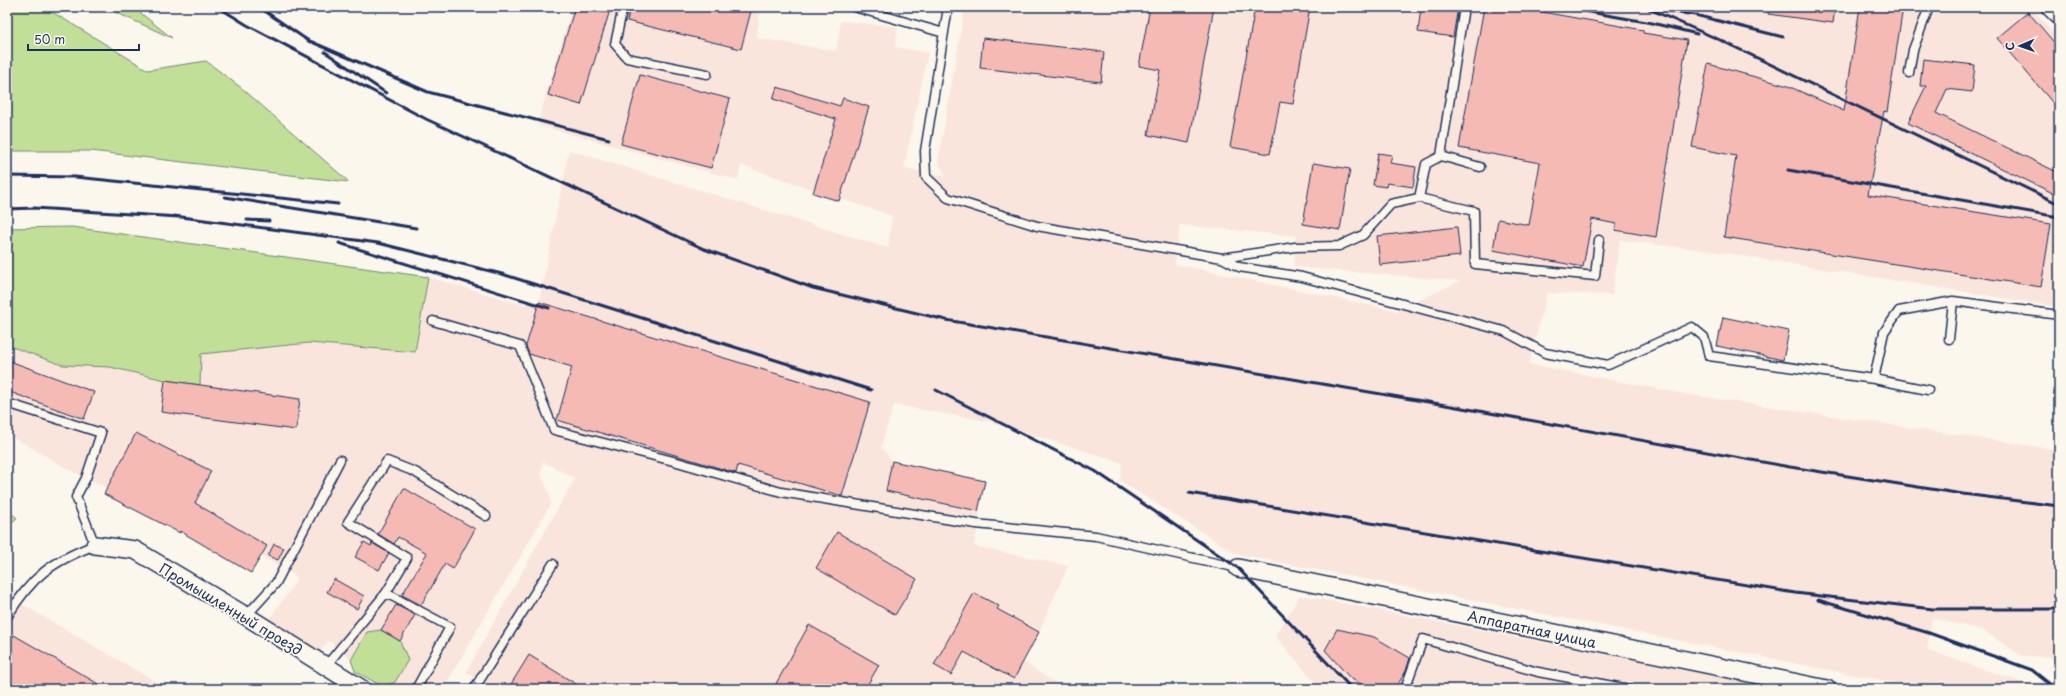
<svg xmlns="http://www.w3.org/2000/svg" width="2066" height="696" viewBox="0 0 2066 696" font-family="'Playpen Sans',sans-serif">
<rect width="100%" height="100%" fill="#fbf7ec"/>
<filter id="ink" filterUnits="userSpaceOnUse"><feTurbulence type="fractalNoise" baseFrequency=".025" numOctaves="2"/><feDisplacementMap in="SourceGraphic" scale="8" xChannelSelector="R" yChannelSelector="G"/><feConvolveMatrix kernelMatrix="1 2 1 2 8 2 1 2 1" color-interpolation-filters="sRGB"/></filter>
<g filter="url(#ink)">
<path fill="#fae5dc" fill-rule="evenodd" d="M572,7H760L757,38L836,51L841,21L898,27L895,47L928,53L904,168L946,176L938,162L965,7H2031L2059,40V307L1711,251L1620,240L1612,295L1547,293L1529,364L1685,394L2059,450V657L2022,656L1982,630L1932,618L1927,650L2042,689H1926L1237,554L1120,481L1122,463L993,422L894,405L881,446L892,461L985,481L974,546L1068,566L1039,632L1023,662L1065,689H495L466,672L575,478L543,462L541,474L549,493L551,504L443,689H385L355,671L351,660L329,641L317,654L269,619L289,592L297,577L261,556L251,573L192,538L104,494L107,488L68,469L7,434V345L62,365L110,367L165,380L199,385L201,354L309,343L415,352L428,277L525,305L539,302L569,150L888,248L892,216L741,165L738,180L537,125ZM1180,225L1296,236L1294,267L1460,281L1397,311L1175,264Z
M1300,595L1785,689H1321L1275,636Z
M7,596L16,601L169,689H7Z"/>
<path fill="#c2df97" stroke="#6e877a" d="M7,7H44L148,70L206,61L244,90L349,182L91,151H7Z
M104,7H133L172,38Z
M72,227L428,277L415,352L309,343L201,354L200,385L165,380L110,367L62,365L7,345V228Z
M7,510L17,518L7,526Z
M381,630L400,641L408,660L395,682L383,687L355,671L351,660L367,632Z"/>
<path fill="#f6bab5" stroke="#1b2f5e" d="M575,7H589L609,13L581,105L548,95Z
M630,7H752L741,49L627,21Z
M1150,7H1214L1189,143L1148,135L1160,70L1139,66Z
M1255,7H1310L1293,104L1280,102L1270,154L1230,147Z
M1421,7H1458L1453,37L1418,32Z
M1484,7H1514L1643,30V33L1687,40L1656,237L1615,230L1616,224L1592,219L1583,267L1493,250L1498,219L1529,225L1540,163L1459,148Z
M1769,7H1835L1833,23L1768,14Z
M1860,7H1903L1887,112L1884,111L1868,195L2051,224L2041,287L1724,237L1736,156L1692,147L1708,64L1788,86L1844,111Z
M2028,12L2059,48V110L1997,38Z
M983,38L1104,52L1101,82L980,68Z
M1923,59L1975,65L1972,92L1947,89L1936,113L2059,173V196L1908,123L1926,86H1920Z
M640,75L730,99L711,168L621,144Z
M777,87L840,106L843,98L869,107L839,201L813,193L836,119L773,99Z
M1378,153L1392,155L1390,163L1416,167L1413,187L1387,183L1386,187L1373,185Z
M1313,163L1350,169L1340,230L1303,224Z
M1457,227L1460,256L1380,265L1377,236Z
M539,302L870,402L842,496L738,465L736,473L557,420L572,367L529,354L526,346Z
M1723,317L1789,331L1783,360L1717,346Z
M7,360L94,392L84,419L7,391Z
M165,380L300,399L296,430L161,412Z
M136,433L211,471L195,503L267,546L251,573L180,531V533L104,494Z
M892,461L985,481L978,511L886,491Z
M404,488L475,529L453,569L445,564L421,605L402,595L427,553L398,537L394,544L378,534Z
M837,532L917,579L895,615L816,568Z
M364,542L371,546L372,543L389,553L379,570L355,557Z
M274,544L284,548L278,560L268,556Z
M334,579L364,596L357,609L327,592Z
M974,593L999,606L997,609L1039,632L1014,679L964,652L951,675L934,665Z
M396,605L415,615L400,641L381,630Z
M809,625L879,665L865,689H773Z
M1337,629L1374,637L1410,658L1406,671L1395,689H1370L1350,678L1325,650Z
M14,635L107,689H7V646Z
M529,655L584,689H508Z"/>
<g fill="none" stroke-linecap="round" stroke-linejoin="round">
<defs>
<path id="lane" d="M623,7L615,44L627,58L707,74
M854,7L944,33
M948,7L925,151L926,177L948,198L1037,226L1222,258L1239,267L1302,277L1504,331L1545,353L1608,365L1692,327L1704,337L1709,356L1874,379L1928,390
M1909,73L1913,50L1929,7
M1441,156L1480,167
M1419,198L1426,164L1441,156L1464,7
M1222,258L1295,247L1339,246L1363,235L1391,204L1419,198L1474,211L1475,264L1595,276L1599,240
M433,321L520,346L554,430L677,462L781,492L976,524L1096,536L1238,568
M1949,339L1953,301
M1874,379L1884,332L1899,311L1953,301L2059,315
M7,403L101,433L86,478L76,497L95,545C51,562 32,576 7,617
M386,593L407,558L348,522L387,461L415,472L486,516
M246,616L276,583L340,460
M325,667L386,593L450,627L416,689
M474,689L553,564
M1405,689L1423,639L1538,672L1629,689"/>
<path id="street" d="M2050,7L2059,16
M95,545L135,550L246,616L362,689
M1238,568L1827,689"/>
</defs>
<use href="#lane" stroke="#1b2f5e" stroke-width="11"/>
<use href="#street" stroke="#1b2f5e" stroke-width="20"/>
<use href="#lane" stroke="#fbf7ec" stroke-width="8"/>
<use href="#street" stroke="#fbf7ec" stroke-width="17"/>
<path stroke="#1b2f5e" stroke-width="3" d="M218,7L247,25L426,119L704,249L813,288L946,320L1440,404L1790,467L1963,494L2059,506
M259,7L310,42
M1561,7L1652,23L1697,34
M1642,7L1695,15L1783,37
M1649,9L1720,40L2059,204
M305,39L428,92L609,139
M325,52L386,93
M1788,170L2059,217
M7,176L75,177L338,204
M225,197L416,228
M7,209L34,208L179,217
M174,216L378,243L502,274L871,390
M247,220L269,221
M339,243L549,308
M936,390L1095,471L1238,568L1352,689
M1189,493L1795,593L1933,609H2059
M1818,600L1929,633L2032,670L2056,689"/>
</g>
</g>
<g text-anchor="middle" dominant-baseline="central" stroke-width="3.5" stroke-linejoin="round" paint-order="stroke">
<g font-size="14" fill="#1b2f5e" stroke="#fbf7ec">
<text transform="translate(231 609) rotate(31)">Промышленный проезд</text>
<text transform="translate(1532 629) rotate(12)">Аппаратная улица</text>
</g>
</g>
<rect width="2066" height="696" fill="none" stroke="#fbf7ec" stroke-width="24"/>
<rect x="12" y="12" width="2042" height="672" fill="none" stroke="#1b2f5e" stroke-width="1.5" filter="url(#ink)"/>
<g transform="translate(2020 46) rotate(268)" stroke="#fbf7ec" stroke-width="3" paint-order="stroke">
<path d="M0-3L7 15L0 10L-7 15Z" fill="#1b2f5e"/>
<text y="-6" font-size="11" font-weight="bold" text-anchor="middle" fill="#1b2f5e">С</text>
</g>
<path d="M28 44v6h111v-6" fill="none" stroke="#1b2f5e" stroke-width="2"/>
<text x="34" y="44" font-size="12" fill="#1b2f5e" stroke="#fbf7ec" stroke-width="3" paint-order="stroke">50 m</text>
</svg>
